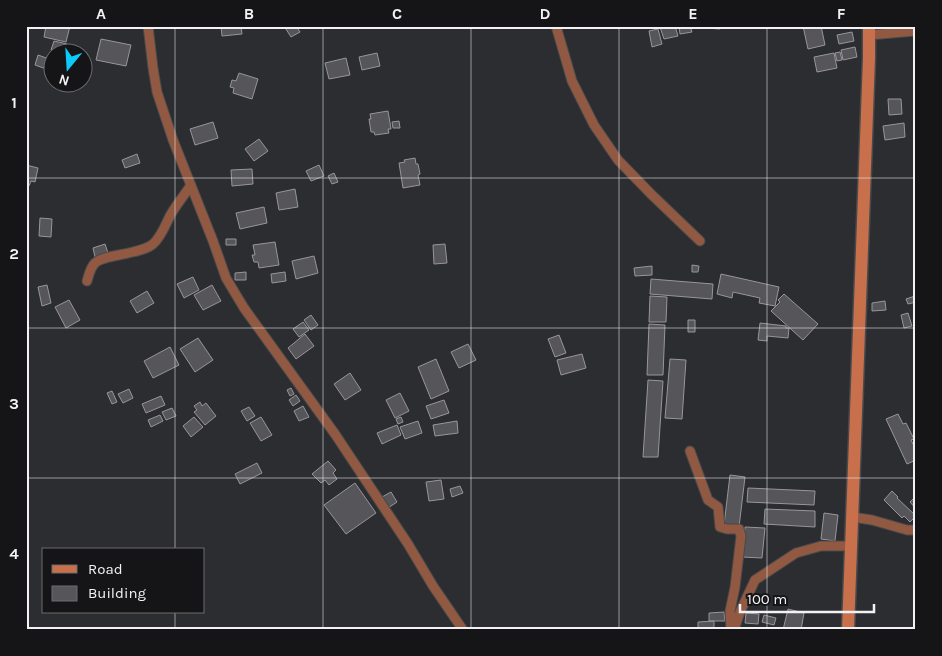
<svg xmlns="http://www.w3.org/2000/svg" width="942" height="656" viewBox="0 0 942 656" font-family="Karla,sans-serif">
<rect width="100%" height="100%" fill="#2c2d30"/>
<path fill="#56555a" stroke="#96969b" d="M46,26H70L66,42L44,37Z
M221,26H241L242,34L222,36Z
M284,26H296L300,32L291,37Z
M665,26H675L678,36L664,39L660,27Z
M679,26H690L692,32L680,34Z
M706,26H720V29L706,28Z
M803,26H821L825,45L808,49Z
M658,29L662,44L652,47L649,31Z
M852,32L854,41L839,44L837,35Z
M101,39L131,45L126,66L96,60Z
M54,41L67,44L65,52L51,50Z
M855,47L857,57L843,60L841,50Z
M840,52L842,60L837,61L835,53Z
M377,53L380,66L362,70L359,57Z
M834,53L837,68L817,72L814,57Z
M38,55L52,60L49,70L35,65Z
M346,58L350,75L329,79L325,63Z
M239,73L258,79L252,99L233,93L234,88L230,87L232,80L236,81Z
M888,99H901L902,114L889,115Z
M388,111L391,129H388L389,133L375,135L374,132H371L369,119H371L370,114Z
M399,121L400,128H393L392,122Z
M213,122L218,138L195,145L190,129Z
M904,123L905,137L885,140L883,126Z
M259,139L268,151L254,161L245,149Z
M137,154L140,163L125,168L122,160Z
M415,158L416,164H418L420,174L418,175L420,185L403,188L399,163L405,162L404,160Z
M26,165L38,168L35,182L31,181L29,186L26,185Z
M319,165L324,176L311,181L306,171Z
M252,169L253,184L232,186L231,170Z
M334,173L338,182L332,184L328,176Z
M295,189L298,207L279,210L276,193Z
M264,207L267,223L240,229L236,213Z
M40,218L52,219L51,237L39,236Z
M226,239H236V245H226Z
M275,242L279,265L259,268L258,262H254L252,255H255L253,245Z
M105,244L108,253L95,257L93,248Z
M445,244L447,263L434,264L433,245Z
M314,256L318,273L296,279L292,261Z
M692,265L699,266L698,272H692Z
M652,266V275L635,276L634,268Z
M246,272V280H235V273Z
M285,272L286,281L272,283L271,274Z
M721,274L779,287L775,306L759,303L760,298L733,292L732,298L717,294Z
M193,277L199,290L184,298L177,284Z
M651,279L713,284L712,299L650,294Z
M47,285L51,303L42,306L38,287Z
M212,285L221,301L203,310L194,295Z
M147,291L154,303L137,313L130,301Z
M784,294L818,324L803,340L771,311L780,302L778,300Z
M650,296L667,297L666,322H649Z
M915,296L916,302L908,304L906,299Z
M69,300L80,320L66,328L55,307Z
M885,301L886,310L872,311V303Z
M908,313L912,326L904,328L901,315Z
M311,315L318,325L311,330L304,320Z
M688,320H695V332H688Z
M303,322L309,330L299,337L293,329Z
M760,323L786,326V328H789L788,338L767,336V341L758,340Z
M649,324L665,325L663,375H647Z
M305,334L314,346L296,359L288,348Z
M559,335L566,353L555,357L548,339Z
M198,338L213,360L195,372L180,349Z
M468,344L476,360L459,368L451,352Z
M170,347L179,365L153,378L144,361Z
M582,354L586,368L561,375L557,360Z
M436,359L449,391L431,399L418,367Z
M670,359L686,360L682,419L665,418Z
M350,373L361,390L345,400L334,384Z
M648,380L663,381L658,457H643Z
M291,388L294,394L290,396L287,390Z
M129,389L133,398L123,403L118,394Z
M112,391L117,402L112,404L107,393Z
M400,393L409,411L395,418L386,400Z
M296,395L300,401L293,406L289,400Z
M161,396L165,405L146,413L142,404Z
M444,400L449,413L431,419L426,406Z
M200,402L202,406L206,403L216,416L205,425L194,412L197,410L194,406Z
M303,406L309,417L299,421L294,411Z
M249,407L255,416L247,421L241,411Z
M172,408L176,416L166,420L162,412Z
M898,414L903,424L906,423L914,439L911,440L916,450V460L907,464L886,419Z
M160,415L163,421L151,427L148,420Z
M194,417L203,427L191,437L183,426Z
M261,417L272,435L261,441L250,423Z
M401,417L403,422L398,424L396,419Z
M418,421L422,433L405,439L400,427Z
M457,421L458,433L435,436L433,425Z
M397,425L401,435L382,444L377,433Z
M328,461L336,470L333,473L337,479L329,485L325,480L321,483L312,474Z
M257,463L262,473L240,484L235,474Z
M730,475L745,477L739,527L724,525Z
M441,480L444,499L429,501L426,482Z
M355,483L376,513L346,534L324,505Z
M460,486L463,493L452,497L450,489Z
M748,488L815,491L814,505L747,502Z
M892,491L898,497L897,498L916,516L910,522L904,516L902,518L884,500Z
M391,492L397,502L388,508L382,497Z
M915,497L916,498V509L910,502Z
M765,509L815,511V527L764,524Z
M824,513L838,515L835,541L821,539Z
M745,527L765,528L762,558L742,557Z
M788,609L804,613L801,630H783Z
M724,612L725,621H709V613Z
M746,613L759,614L758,624L745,623Z
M764,615L776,618L774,625L762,622Z
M714,621V630H698V622Z"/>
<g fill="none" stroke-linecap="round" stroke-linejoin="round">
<defs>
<path id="minor" d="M148,26L153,68L157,92L173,140L213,241L226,278L244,308L335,434L408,544L433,586L463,630
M556,26L572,81L594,125L618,160L651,194L700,241
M869,35L916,31
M87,281C89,275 90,268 95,263C104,254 140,255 153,244C162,236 166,223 171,214C177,204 185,194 191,185
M690,451L708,500L718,507L720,527L727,529H739L741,536L735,587L730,611L731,630
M852,517L872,520L907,530H916
M734,630L740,612L755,580L796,553L821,546H851"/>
<path id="secondary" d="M848,630L869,58V26"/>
</defs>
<use href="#minor" stroke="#48494c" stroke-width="11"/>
<use href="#secondary" stroke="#48494c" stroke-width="15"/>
<use href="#minor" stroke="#915942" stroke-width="9"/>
<use href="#secondary" stroke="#c86f4b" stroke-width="12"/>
</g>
<path fill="none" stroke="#f2f2f5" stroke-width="1" stroke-opacity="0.55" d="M175,26V550M323,26V630M471,26V630M619,26V630M767,26V630M26,178H916M26,328H916M26,478H916M175,612V630"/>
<rect width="942" height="656" fill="none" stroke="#151517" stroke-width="55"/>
<rect x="42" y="548" width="162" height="65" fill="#151517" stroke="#6d6d70"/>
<rect x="52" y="565" width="25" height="8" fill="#c86f4b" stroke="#6d6d70"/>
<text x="88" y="574" font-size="15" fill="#f2f2f5">Road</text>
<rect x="52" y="586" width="25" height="15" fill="#56555a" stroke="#6d6d70"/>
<text x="88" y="598" font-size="15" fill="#f2f2f5">Building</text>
<g transform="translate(68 68) rotate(198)"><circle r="24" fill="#151517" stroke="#6d6d70"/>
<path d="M0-4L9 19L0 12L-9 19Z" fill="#0ecafa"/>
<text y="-8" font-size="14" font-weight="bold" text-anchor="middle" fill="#f2f2f5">N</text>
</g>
<path d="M740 604v8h134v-8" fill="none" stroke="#f2f2f5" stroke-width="2.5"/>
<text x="747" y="604" font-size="15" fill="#f2f2f5" stroke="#151517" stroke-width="4" paint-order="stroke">100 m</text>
<rect x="28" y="28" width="886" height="600" fill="none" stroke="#f2f2f5" stroke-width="2"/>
<g font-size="16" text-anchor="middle" font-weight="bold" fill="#f2f2f5">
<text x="101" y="19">A</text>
<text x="249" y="19">B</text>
<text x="397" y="19">C</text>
<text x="545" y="19">D</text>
<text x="693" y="19">E</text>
<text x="841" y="19">F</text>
<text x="14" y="108">1</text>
<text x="14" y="259">2</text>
<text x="14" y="409">3</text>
<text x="14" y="559">4</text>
</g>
</svg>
